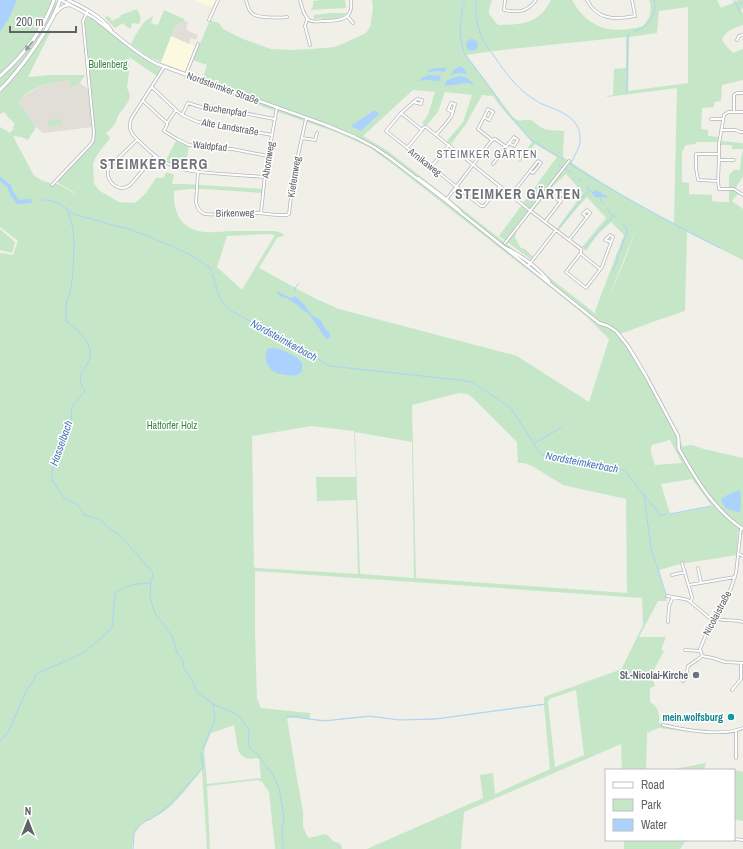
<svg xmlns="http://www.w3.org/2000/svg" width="743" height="849" viewBox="0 0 743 849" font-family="'Archivo Narrow',sans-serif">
<rect width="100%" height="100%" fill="#f0efe8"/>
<path fill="#fdf9e0" d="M194,0H217L214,8Z
M171,36L197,47L186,72L161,62Z"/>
<path fill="#e0ded6" d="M185,21L188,22L186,30L198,35L196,40L191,38L189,44L171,36L175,26Z
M70,80L71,88H74L80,83L90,90L93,127L43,133L36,127L18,102L28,93L40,87L57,82Z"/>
<path fill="#c5e7c8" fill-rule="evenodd" d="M0,0H53C40,28 24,53 0,74Z
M321,0H345L346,8L327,9L311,10L313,6V1Z
M372,0H492L489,10V14L498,25C523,24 538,25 551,0H572C588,29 613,35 643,26C650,18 653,10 649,0H717L721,8L739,0H743V8L741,10L743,14V25C735,28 724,31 722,40L727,47L733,53L743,49V80L722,85L721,101L714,102V107L702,108L701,129L708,130V136L721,137V141L743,143V149H732V145H717V142H696V144L686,145L682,152V182L689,183V194L712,195V201L720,202H729V175L734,170H740L741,159L743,150V176L734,191L738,194L732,201L743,209V260L687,232L685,311L661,319L617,335L632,354L683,447L685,446L692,445L704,449L743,458V482H742L743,483V535L738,531L737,555L680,564L659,570L667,601H658L639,637H666L661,650L664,651L650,677L653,680L655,686L650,688V702C658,706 660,714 659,723L685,728L709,730V734L659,728L647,733L646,770H622L621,744L464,812L461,849H367L483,798L480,775L493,773L495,794L550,769L544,705L439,719L399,720L370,717L321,721L295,718H287L295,767L303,812V826L307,836L309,838L326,834C329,836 331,839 333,841C338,844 341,841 342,849H275L269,792L262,782L258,780L207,786L210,849H207L202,770C191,783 180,798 167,809C158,817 145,820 138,828C133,834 133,842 132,849H0V253L13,255L18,241L0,227V127L10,133L14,128L13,127L15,124L6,115V114L4,112L0,114V91L28,58L48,29L51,31L28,77L51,75H85C81,81 78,87 71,88L70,80C58,81 37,86 27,93C24,96 21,99 18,102L36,127L28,140L21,137L13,136L33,174L36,177L41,180L52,184H58L74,193L75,195L74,192L58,183V179L92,145L95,137L84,30L85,21L87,17L93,18L139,55L161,69L157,76L129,57V72L127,88C134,99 126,104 120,113C117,116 117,121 115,124C112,128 109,131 106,133L110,138L97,155L93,163L94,184L100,191L119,202L135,203L146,193L156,178H163L167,172L174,175L172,184H186L264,189L263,193L204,189H189L174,191C173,213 181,230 205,232C214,233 223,231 232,231C243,231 253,231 263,231C273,231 275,230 284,234L283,236L279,237L277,238L259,268L314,298L339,309L517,356L589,402L609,339L587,317L565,299L399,169L369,147L338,133L184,79L187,72L203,77L207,65L193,60L210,20L219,23L223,29L243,39L271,49L290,50L311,49L335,47L349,41L366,33L371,25V22L373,8ZM688,7V83L628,91L629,37L657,33L659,11ZM626,37V68L614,69L613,95L607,96V97L677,88L674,223C635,204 599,181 563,157L564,131L548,130L542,128L531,120C521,119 520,124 512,116L466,55L502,50ZM413,90L435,92L428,115L422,123L426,126L438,112L445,92L472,95L463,122L447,141L451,144L466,124L482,95L493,96L507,114L532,142L518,161L520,162L535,144L557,157L499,236L533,261V257L525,249L521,248L515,238L517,230L552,187L566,174L583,193L556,230L558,231L576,209L587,197L595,206L606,218L582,247L586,251L597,235L611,222L624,235L595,311L596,314L388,151L363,136ZM637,227L626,257L610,295V294ZM267,234L275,235L243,288L241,289L217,267L218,264L227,236ZM459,393L467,394L472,397L517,442L518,463H524L532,466L563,485L626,499L627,593L416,578L412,405ZM311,426L320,427L354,431L356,477H316L317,501L356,500L358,574L256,568L254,567L252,436ZM355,432L412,442L414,578L361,574L360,573ZM670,440L682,463L655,465C653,459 649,451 652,445ZM692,479L712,506L670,514L661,484ZM255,571L642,598L643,625L622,668L619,670L544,697V704L440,718L401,720L366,716L327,720L310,719V713L261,708L257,699L255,632ZM576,690L584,755L555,767L548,702L550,699L552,698ZM234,725L238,750C242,758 248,760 256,758L259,759L261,778L207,784L204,750L211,733Z
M55,3L57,4C46,26 34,47 18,67C13,74 7,82 0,88V78C15,65 29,50 39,34C45,24 50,13 55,3Z
M137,9C140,15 142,18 139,24L132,23L131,29L127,27L123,23L115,28L105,18L106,16L107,17L109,16L112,21L120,17L121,15Z
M164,10L184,19L185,21L175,26L161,62L149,57L131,44L135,36L144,22L153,16L151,23L158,25Z
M330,13H347C341,20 332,19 323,20V18L314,19V15Z
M61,119V125L48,127V120Z
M177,139L189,145L185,170L165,162Z
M0,229L15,242L12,253L0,250Z
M706,763L704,770H669Z
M734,770L743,772V821L734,819Z
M624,840H686L680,849H624Z"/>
<path fill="#abd2fc" d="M0,0H17L9,18L0,32Z
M466 45a6 6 0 1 1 12 0a6 6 0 1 1-12 0Z
M459,66L464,68L467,74L460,73L450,75L454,70Z
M436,68H446L445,72L438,71L427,72L430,69Z
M429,75L441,76L440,81L426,80L418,81L424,77Z
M460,76C467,77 470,79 474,85L467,83L444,86L447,80Z
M375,110L379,114L361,131L351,126Z
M596,190L608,197L607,198L602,197H595L592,193Z
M276,291L291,298L295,296C299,300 303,303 306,307C308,310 310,313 312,315C314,317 318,318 320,320C323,322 323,325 325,328C328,332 331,332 330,338L326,339L309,314L301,309L298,305L295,304L288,299L280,296Z
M269,348C271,348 273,348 275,348C282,349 299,357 302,363C303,365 302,368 302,369C302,371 301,373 299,374C296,376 293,376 290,375C284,375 279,375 275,372C267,368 262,355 269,348Z
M740,490L741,502L740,512C729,510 724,510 721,499L729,494Z"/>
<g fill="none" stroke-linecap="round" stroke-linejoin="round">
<path stroke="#abd2fc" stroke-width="1" d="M464,0V3
M654,0L655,3
M734,0L741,14
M476,2V0
M476,4V18L481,36
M463,5L460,31L461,41L464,53
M740,5L743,2
M635,31C647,28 655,17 655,5
M482,37L489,50
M491,52C501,66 511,81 524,92C530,97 536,101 542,104C558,111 577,115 580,135C582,147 574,154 571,164
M465,54L499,100L498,102L509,115L517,123L530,139L564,160
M627,92L628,36L630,33
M570,164C618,194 669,222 720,248
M558,165L571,172
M577,178L581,181
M589,190L593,193
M600,197L601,201L604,204
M43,200H49L60,204L74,214L116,226L126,228L150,237L165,244L171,245L175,248L189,254L195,258L205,264L209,267L211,271
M577,205L589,190L587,186
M607,208L610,213
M68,211L73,229L74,244L73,271L71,288L66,305V321C76,329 92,341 90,356C89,363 83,370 80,375L81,384L85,391L72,406L71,424L52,470V480L64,498L77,504L84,515L100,519L108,528L120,535L153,573L152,579
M612,214L616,218
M560,227L576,207
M601,229L606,223L612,218V215
M585,248L599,231
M613,270L618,259L617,255L621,251L623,242L627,233V229L621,223
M212,274C218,288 216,297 228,309
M295,292V288L299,283
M230,310L330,366L459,380
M460,380L472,382L511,408L541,455L624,470L661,516L666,514
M535,443L562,427
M644,495L651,548L666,594
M670,514L711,506
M151,580L150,597L155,613L172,636L177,653L183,661L184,668L194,684L196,691L213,704L238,715L249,730L248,746L257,754L273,775L279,788L284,817L282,830L283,849
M105,635L112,628L115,593C129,584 135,584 151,583
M287,717L297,716L302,718L325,721L370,716L400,720L436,719L545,704
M0,741L8,732L27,690L34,680L36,674L83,653L105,635
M202,750L215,720L213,704
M133,849L134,833L138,827L145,821L151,819L158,814L170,805L203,767L201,753"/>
<path stroke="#abd2fc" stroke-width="4" d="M0,179L9,186L11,192L18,202L30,201"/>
<defs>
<path id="minor" d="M246,0C247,4 249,12 253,14C258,18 281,18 287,17
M300,0C302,6 303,16 309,20C313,23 320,21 324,21C339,21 354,20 351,0
M505,0L504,10C519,13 527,12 536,0
M587,0C597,20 615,20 635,16L632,0
M347,16L353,23
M307,19L305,26L310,45
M209,20L218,0
M737,40L739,36L743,35
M164,67L131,119C127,130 133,136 141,143C148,150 155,157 165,162C182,172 202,172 222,174C236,175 251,176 265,177
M186,74L198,44
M152,87L176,110L182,115L198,122L272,135
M143,101L167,123
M413,102L421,104L422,100L417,99L401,113L386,131L481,206H484L500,186
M176,110L167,123V125L164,131L177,139L189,145L218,149H232L268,156
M734,112V95L737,93H743
M743,112H728L724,115L719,144V160L718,181L719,189H734L743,195
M401,113L422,130
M182,115L188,103L204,108L209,106L274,119
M484,117L489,120L493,112L488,109L478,129L492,140
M711,119H723
M422,130L424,127H426L436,135L528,209L581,249V253L580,254
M721,130H736L740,132H743
M436,135C441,129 447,123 451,117C453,113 454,108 455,104L451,103L448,110L453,112
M302,138L315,140L317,133
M137,140L109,167C103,181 120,195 131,184L154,157
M407,148L422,130
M719,160H734
M493,164L503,151L505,146
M431,167L449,145
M198,172L196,202C197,207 199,212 205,214C215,216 232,212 243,212C258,212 273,216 287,215L289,214L293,178L306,119
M718,181L698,180L696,168V154H719
M52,185L91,144L93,141L94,133L83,21L87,12
M511,195L538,161L541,163L533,173L530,171
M446,200L492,140L495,139L505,146H507L509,143L514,146L518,140L514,137L509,143
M261,213L265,175L277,107
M545,222L564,197L561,194L557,199L560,202
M569,240L587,217L590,213L587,210L583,214L587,217
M505,243L569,161
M580,254L566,272L586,288L602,267L603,264L613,237L610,235L605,240L611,242
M581,254L600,269
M528,266L556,230
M739,554L743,556
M682,563L692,597L691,602
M698,568L701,583
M672,575L685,572
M689,585L735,577
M667,596L679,598L688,600L712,620
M714,617C723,623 732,618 743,622
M668,622L669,606L673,597
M685,650L701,651
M702,656L700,649L705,637L712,620L721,606L731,588L736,573L741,528
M702,656L713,658L725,662L743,663
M683,681L686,678L688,666L697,660L702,656
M732,690L741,679V663
M663,725C684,730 723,737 743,728
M736,731V758
M734,839L743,840"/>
<path id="tertiary" d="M61,0C72,6 83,11 94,18C116,34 133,52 157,64L326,125L355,137L374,147L390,158L445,200L599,323L608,326L616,331L628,346L646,376L678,436C679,440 678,444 679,449C695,478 714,510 743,529
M68,0C83,7 101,16 111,30
M56,13C60,8 63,5 70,5
M418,178L446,199L460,211
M506,248C522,256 537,267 549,281"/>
<path id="secondary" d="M0,76C24,55 43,30 54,0
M0,90C21,69 51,28 60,0"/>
</defs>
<use href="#minor" stroke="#b5b7bb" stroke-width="3.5"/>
<use href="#tertiary" stroke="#b5b7bb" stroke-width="4"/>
<use href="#secondary" stroke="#b6b9be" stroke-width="4.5"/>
<use href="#minor" stroke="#fff" stroke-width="2"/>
<use href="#tertiary" stroke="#fff" stroke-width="2.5"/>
<use href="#secondary" stroke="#fff" stroke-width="3"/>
</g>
<defs><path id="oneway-solid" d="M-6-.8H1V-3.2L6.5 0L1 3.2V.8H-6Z"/></defs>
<use fill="#97999c" href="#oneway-solid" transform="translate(29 46) rotate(129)"/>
<circle fill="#6b7280" stroke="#fff" stroke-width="1.5" cx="696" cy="675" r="4"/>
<circle fill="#0f9aa8" stroke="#fff" stroke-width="1.5" cx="731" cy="717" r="4"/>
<g text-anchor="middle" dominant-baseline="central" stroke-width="3" stroke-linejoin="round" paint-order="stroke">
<g font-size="10" fill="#388542" stroke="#fff">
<text x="108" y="64">Bullenberg</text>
<text x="172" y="425">Hattorfer Holz</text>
</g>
<g font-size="10" fill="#5f6267" stroke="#fff">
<text transform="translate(223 88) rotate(20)">Nordsteimker Straße</text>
<text transform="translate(225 110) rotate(9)">Buchenpfad</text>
<text transform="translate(230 127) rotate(10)">Alte Landstraße</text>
<text transform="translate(210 146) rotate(6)">Waldpfad</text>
<text transform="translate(268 160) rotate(-81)">Ahornweg</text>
<text transform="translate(425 162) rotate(38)">Arnikaweg</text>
<text transform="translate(294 177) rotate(-81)">Kiefernweg</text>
<text transform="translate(235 213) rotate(-1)">Birkenweg</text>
<text transform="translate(717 613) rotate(-62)">Nicolaistraße</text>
</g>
<g font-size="10" font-weight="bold" fill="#5b616d" stroke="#fff" text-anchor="end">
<text x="688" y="675">St.-Nicolai-Kirche</text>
</g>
<g font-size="10" font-weight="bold" fill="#0d838f" stroke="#fff" text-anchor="end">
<text x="723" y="717">mein.wolfsburg</text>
</g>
<g font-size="11" letter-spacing="1" fill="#707479" stroke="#fff">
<text x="487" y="154">STEIMKER GÄRTEN</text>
</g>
<g font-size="11" font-style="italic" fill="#4a76b8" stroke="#fff">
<text transform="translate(284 340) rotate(29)">Nordsteimkerbach</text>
<text transform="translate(61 443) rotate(-70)">Hasselbach</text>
<text transform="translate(582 462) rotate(11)">Nordsteimkerbach</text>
</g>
<g font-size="14" font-weight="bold" letter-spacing="1" fill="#707479" stroke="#fff">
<text x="154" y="164">STEIMKER BERG</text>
<text x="518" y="194">STEIMKER GÄRTEN</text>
</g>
</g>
<rect x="605" y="769" width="130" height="72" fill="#ffffff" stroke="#bfc0c2"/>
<rect x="613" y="782" width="20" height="6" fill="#ffffff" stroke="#bfc0c2"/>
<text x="641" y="789" font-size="12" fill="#5f6267">Road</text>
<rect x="613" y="799" width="20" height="12" fill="#c5e7c8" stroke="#bfc0c2"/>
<text x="641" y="809" font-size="12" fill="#5f6267">Park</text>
<rect x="613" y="819" width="20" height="12" fill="#abd2fc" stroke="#bfc0c2"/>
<text x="641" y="829" font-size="12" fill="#5f6267">Water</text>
<g transform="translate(28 821)" stroke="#ffffff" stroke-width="3" paint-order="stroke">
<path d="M0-3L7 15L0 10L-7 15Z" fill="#5f6267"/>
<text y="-6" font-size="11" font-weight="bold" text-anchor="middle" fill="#5f6267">N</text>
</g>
<path d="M10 26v6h66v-6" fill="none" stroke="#5f6267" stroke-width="2"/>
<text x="16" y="26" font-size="12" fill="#5f6267" stroke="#ffffff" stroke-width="3" paint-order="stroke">200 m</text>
</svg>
